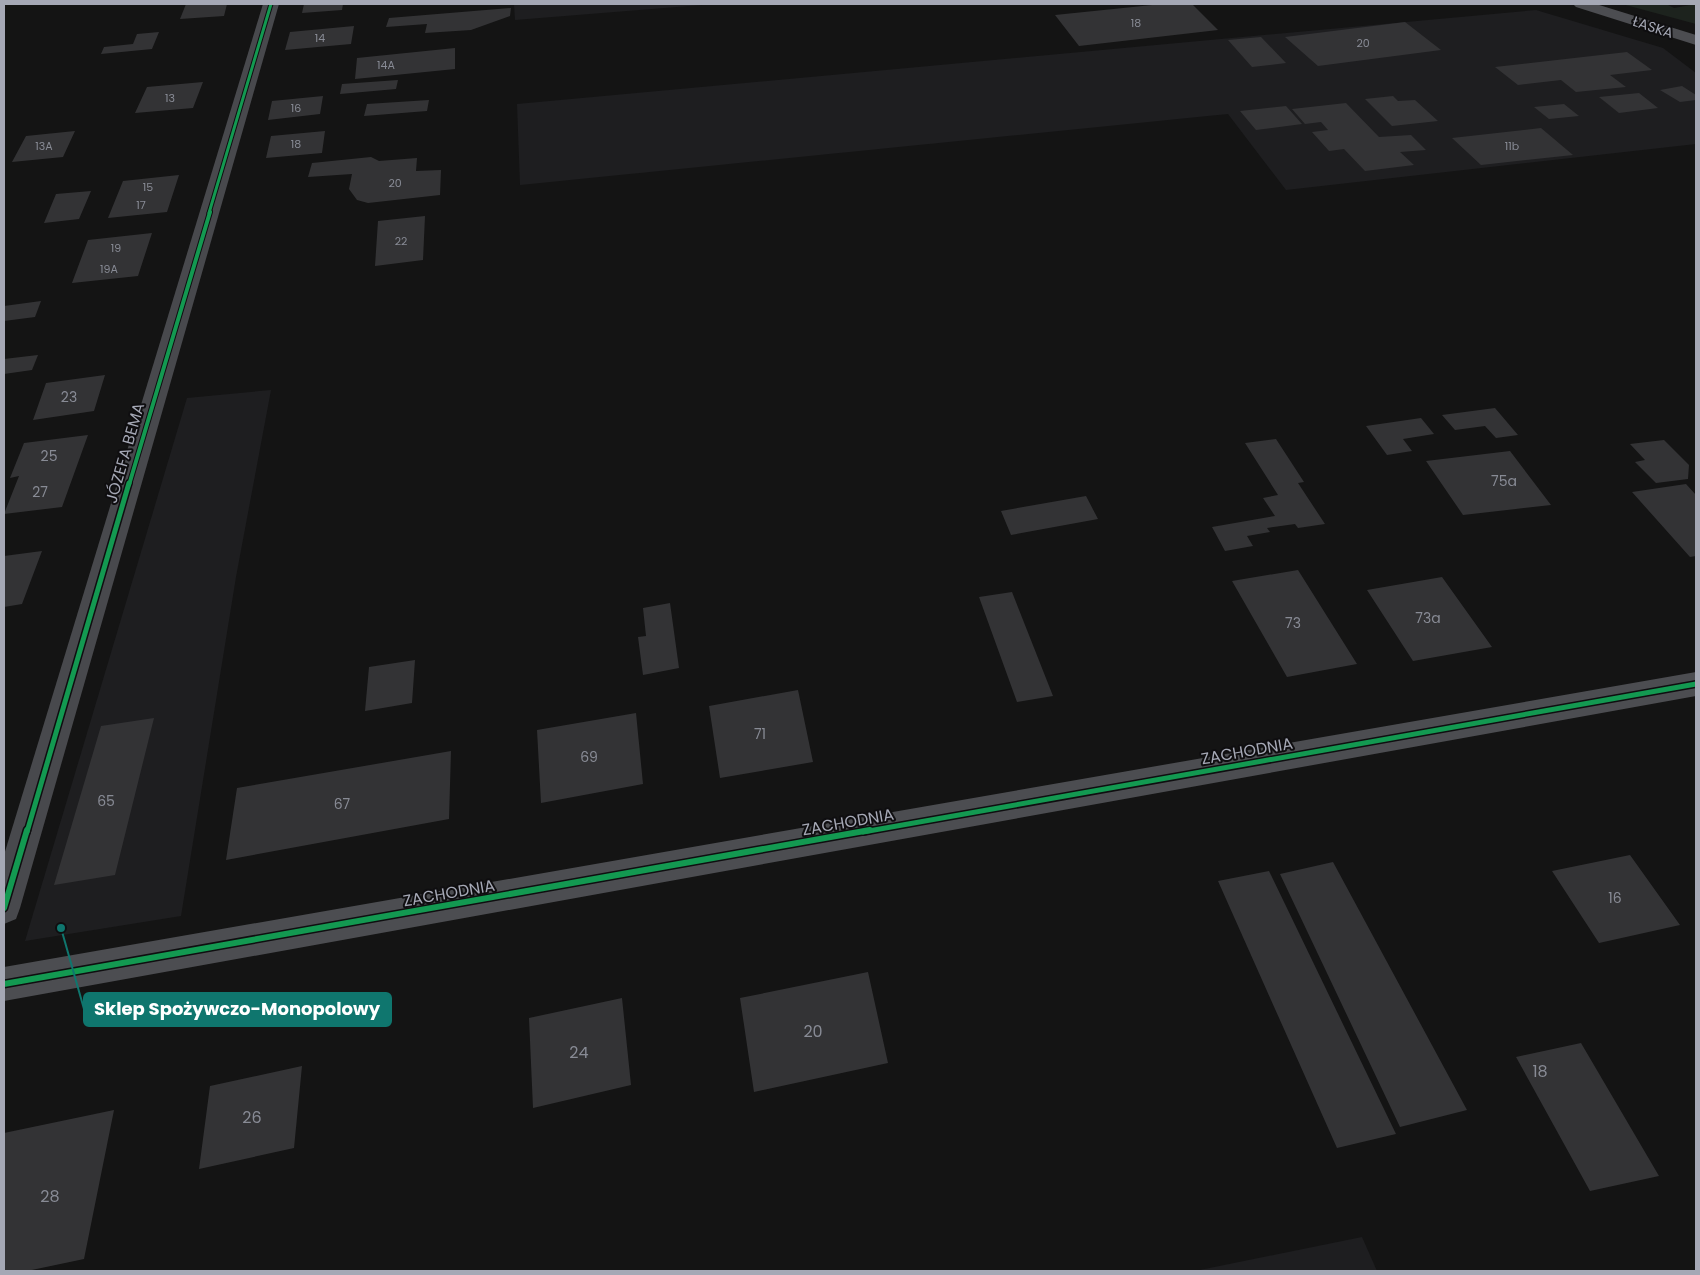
<svg xmlns="http://www.w3.org/2000/svg" width="1700" height="1275" viewBox="0 0 1700 1275" font-family="Poppins,sans-serif">
<rect width="100%" height="100%" fill="#141414"/>
<path fill="#1e1e20" d="M514,4H714L515,20Z
M1536,10L1663,48L1696,73V144L1286,190L1228,114L520,185L517,104Z
M271,390L236,577L181,916L25,941L187,398Z
M1362,1237L1377,1271H1195Z"/>
<path fill="#1d231e" d="M1622,4H1666L1674,8L1696,4V24Z"/>
<path fill="#333335" d="M186,4H227L224,16L180,19Z
M304,4H343L342,10L302,13Z
M1162,4H1192L1218,30L1079,46L1055,15Z
M511,8L510,16L471,30L425,33L427,24L386,27L389,18Z
M1405,22L1441,50L1318,66L1285,37Z
M354,26L351,44L285,50L290,32Z
M159,32L152,49L101,54L104,47L133,44L137,34Z
M1261,37L1286,63L1252,67L1228,40Z
M455,48V69L355,79L357,58Z
M1627,52L1652,70L1610,75L1626,87L1576,92L1561,80L1518,85L1495,67Z
M398,80L396,89L340,94L342,84Z
M203,82L193,108L135,113L147,87Z
M1682,86L1696,95V100L1680,102L1660,90Z
M1639,93L1658,108L1619,113L1599,97Z
M323,96L320,114L268,120L272,101Z
M1393,96L1398,101L1415,100L1438,121L1392,126L1365,99Z
M429,100L427,111L364,116L367,104Z
M1346,103L1379,137L1411,135L1426,150L1400,152L1414,165L1365,171L1344,149L1329,151L1312,132L1328,130L1321,122L1305,124L1292,109Z
M1564,104L1579,116L1549,119L1534,107Z
M1286,106L1302,124L1256,130L1240,111Z
M1541,128L1573,155L1481,165L1452,138Z
M75,131L63,157L12,162L26,136Z
M325,131L322,153L266,158L271,136Z
M371,157L379,161L417,158L416,171L441,170L440,195L368,203L357,200L349,189L352,174L308,177L312,163Z
M179,175L167,212L108,218L123,181Z
M91,191L79,219L44,223L56,194Z
M425,216L423,260L375,266L378,221Z
M152,233L138,276L72,283L88,240Z
M41,301L35,317L4,321V306Z
M38,355L32,370L4,374V359Z
M105,375L94,411L33,420L46,383Z
M1495,408L1518,435L1496,438L1485,426L1455,430L1442,415Z
M1421,418L1434,434L1403,439L1412,451L1387,455L1366,426Z
M88,435L62,507L4,514L19,476L10,478L24,443Z
M1276,439L1304,482L1298,483L1325,524L1298,528L1295,524L1267,528L1270,532L1247,536L1253,546L1225,551L1212,527L1275,516L1263,498L1278,495L1245,443Z
M1664,440L1689,465L1688,479L1656,483L1635,462L1645,460L1630,444Z
M1510,451L1551,505L1463,515L1426,461Z
M1686,484L1696,495V556L1690,557L1632,492Z
M1086,496L1098,519L1011,535L1001,511Z
M42,551L22,604L4,607V556Z
M1298,570L1357,664L1287,677L1232,581Z
M1442,577L1492,647L1413,661L1367,590Z
M1012,592L1053,696L1017,702L979,597Z
M670,603L679,668L643,675L638,637L646,636L643,608Z
M415,660L412,703L365,711L369,667Z
M798,690L813,762L720,778L709,706Z
M636,713L643,784L541,803L537,730Z
M154,718L115,875L54,885L101,726Z
M451,751L449,819L226,860L237,788Z
M1630,855L1680,925L1599,943L1552,871Z
M1333,862L1467,1110L1400,1127L1280,874Z
M1269,871L1396,1134L1337,1148L1218,881Z
M868,972L888,1063L754,1092L740,998Z
M622,998L631,1085L533,1108L529,1018Z
M1581,1043L1659,1176L1590,1191L1516,1057Z
M302,1066L294,1148L199,1169L210,1086Z
M114,1110L84,1259L27,1271H4V1133Z"/>
<g fill="none" stroke-linecap="round" stroke-linejoin="round">
<path fill="#48494d" fill-rule="evenodd" d="M263,4H279L20,908L16,919L4,924V855Z"/>
<path fill="#4c4d51" fill-rule="evenodd" d="M1573,4H1596L1696,35V45L1576,7Z
M1696,672V696L4,1001V967Z"/>
<defs>
<path id="cycleway-far3" d="M209,213L271,4"/>
<path id="cycleway-far2" d="M129,485L210,212"/>
<path id="cycleway-far1" d="M27,832L129,483
M863,832L1696,684"/>
<path id="cycleway" d="M4,908L27,830
M4,984L870,830"/>
</defs>
<use href="#cycleway-far3" stroke="#0f0e10" stroke-width="5"/>
<use href="#cycleway-far2" stroke="#0f0e10" stroke-width="6"/>
<use href="#cycleway-far1" stroke="#0f0e10" stroke-width="8"/>
<use href="#cycleway" stroke="#0f0e10" stroke-width="9"/>
<use href="#cycleway-far3" stroke="#139951" stroke-width="3"/>
<use href="#cycleway-far2" stroke="#139951" stroke-width="4"/>
<use href="#cycleway-far1" stroke="#139951" stroke-width="5"/>
<use href="#cycleway" stroke="#139951" stroke-width="6"/>
</g>
<g text-anchor="middle" dominant-baseline="central" stroke-width="4" stroke-linejoin="round" paint-order="stroke">
<g font-size="11" fill="#888b95">
<text x="1136" y="23">18</text>
<text x="320" y="38">14</text>
<text x="1363" y="43">20</text>
<text x="386" y="65">14A</text>
<text x="170" y="98">13</text>
<text x="296" y="108">16</text>
<text x="296" y="144">18</text>
<text x="44" y="146">13A</text>
<text x="1512" y="146">11b</text>
<text x="395" y="183">20</text>
<text x="148" y="187">15</text>
<text x="141" y="205">17</text>
<text x="401" y="241">22</text>
<text x="116" y="248">19</text>
<text x="109" y="269">19A</text>
</g>
<g font-size="14" fill="#a5a8b5" stroke="#0f0e10">
<text transform="translate(1653 27) rotate(18)">ŁASKA</text>
</g>
<g font-size="14" fill="#888b95">
<text x="69" y="397">23</text>
<text x="49" y="456">25</text>
<text x="1504" y="481">75a</text>
<text x="40" y="492">27</text>
<text x="1428" y="618">73a</text>
<text x="1293" y="623">73</text>
<text x="760" y="734">71</text>
<text x="589" y="757">69</text>
<text x="106" y="801">65</text>
<text x="342" y="804">67</text>
<text x="1615" y="898">16</text>
</g>
<g font-size="16" fill="#a5a8b5" stroke="#0f0e10">
<text transform="translate(125 453) rotate(-74)">JÓZEFA BEMA</text>
<text transform="translate(1247 751) rotate(-10)">ZACHODNIA</text>
<text transform="translate(848 822) rotate(-10)">ZACHODNIA</text>
<text transform="translate(449 893) rotate(-10)">ZACHODNIA</text>
</g>
<g font-size="16" fill="#888b95">
<text x="813" y="1031">20</text>
<text x="579" y="1052">24</text>
<text x="1540" y="1071">18</text>
<text x="252" y="1117">26</text>
<text x="50" y="1196">28</text>
</g>
</g>
<path fill="none" stroke="#0f766e" stroke-width="2" d="M61 928L84 1009"/>
<circle fill="#0f766e" stroke="#0f0e10" stroke-width="2" cx="61" cy="928" r="5"/>
<rect fill="#0f766e" stroke="#0f766e" stroke-width="2" x="84" y="993" width="307" height="33" rx="5"/>
<g font-size="18" text-anchor="middle" font-weight="bold" fill="#fff">
<text x="237" y="1015">Sklep Spożywczo-Monopolowy</text>
</g>
<rect width="1700" height="1275" fill="none" stroke="#a5a8b5" stroke-width="10"/>
</svg>
